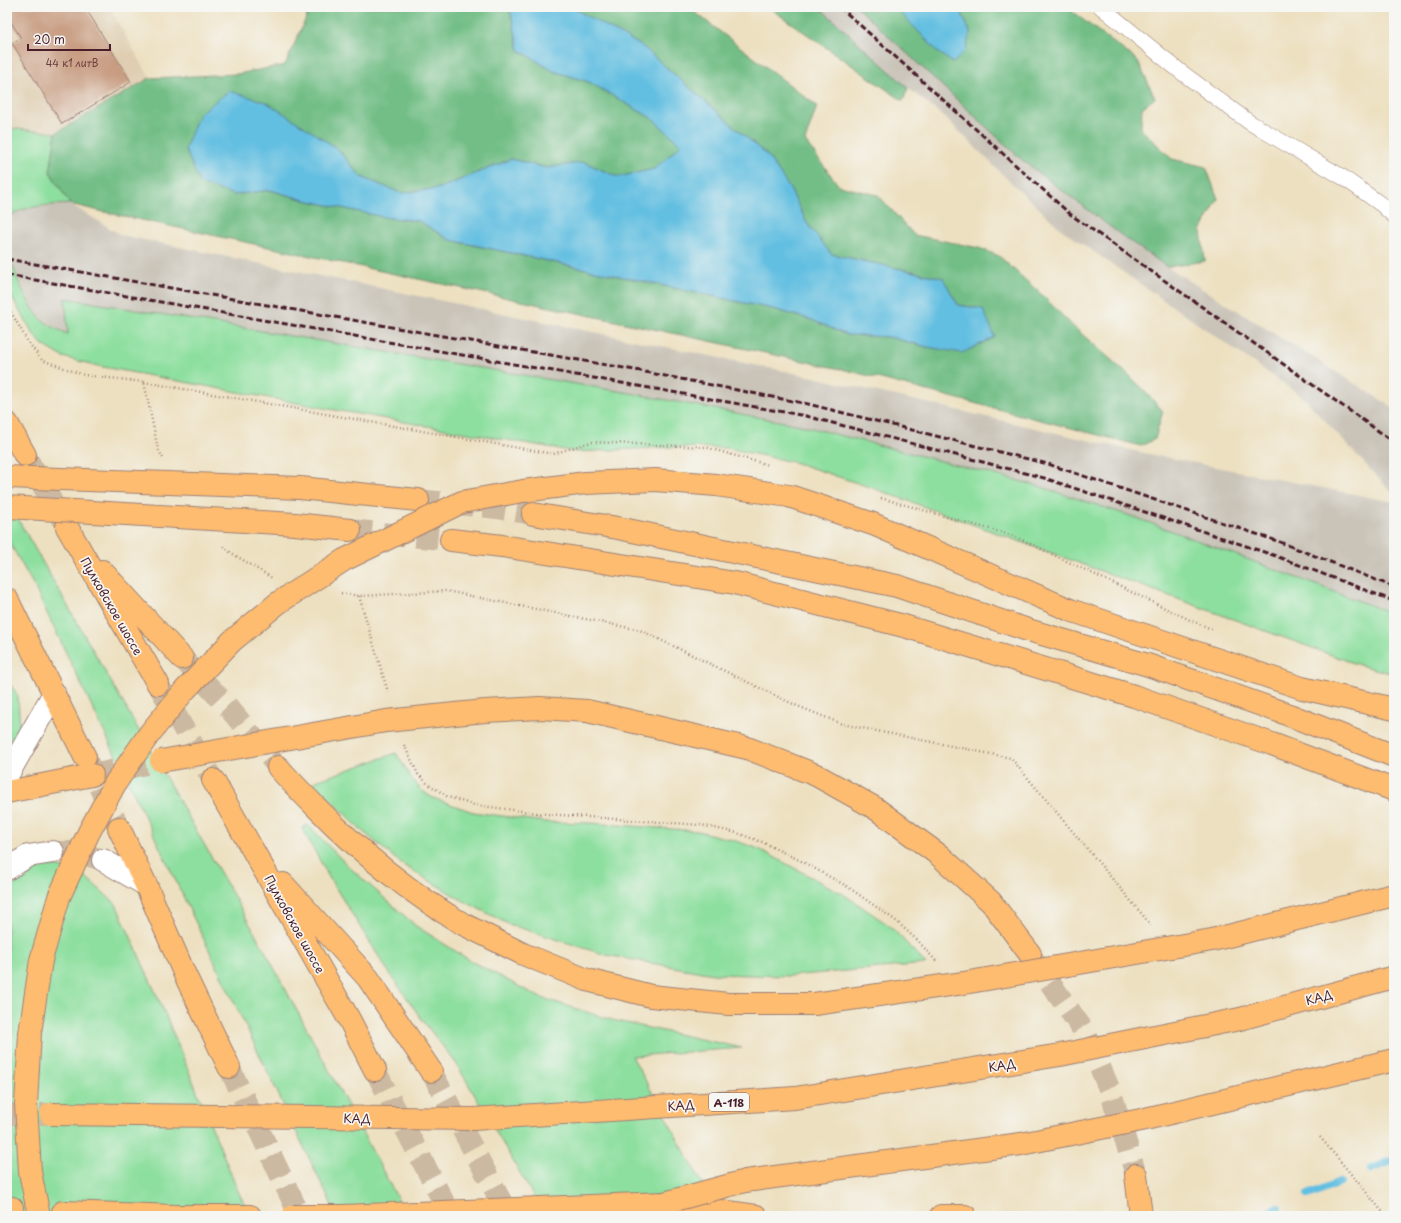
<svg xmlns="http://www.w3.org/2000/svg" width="1401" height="1223" viewBox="0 0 1401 1223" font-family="'Playpen Sans',sans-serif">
<rect width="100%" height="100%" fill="#f6f6f2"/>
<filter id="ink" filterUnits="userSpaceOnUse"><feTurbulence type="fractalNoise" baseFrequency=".025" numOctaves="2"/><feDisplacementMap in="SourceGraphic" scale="8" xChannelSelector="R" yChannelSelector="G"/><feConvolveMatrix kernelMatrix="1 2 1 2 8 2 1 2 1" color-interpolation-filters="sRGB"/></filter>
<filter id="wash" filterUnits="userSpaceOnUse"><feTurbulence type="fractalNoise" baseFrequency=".012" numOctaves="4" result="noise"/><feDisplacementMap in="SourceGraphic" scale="16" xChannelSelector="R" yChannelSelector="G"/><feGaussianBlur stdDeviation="0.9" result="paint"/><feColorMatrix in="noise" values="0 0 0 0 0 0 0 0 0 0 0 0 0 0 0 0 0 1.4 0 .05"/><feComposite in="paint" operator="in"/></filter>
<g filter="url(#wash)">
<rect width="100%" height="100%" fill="#ede0c0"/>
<path fill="#dfceb1" d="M7,7H109L150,78L56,133L7,128Z"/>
<path fill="#c9c3b8" d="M819,7H857L1022,160L1121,235L1167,267L1394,408V495L1303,397L1061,229L1003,175L949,121L908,88Z
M70,204L121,235L813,377L1139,452L1394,502V656L729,438L68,334L46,322L33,308L25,293L7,250V221L8,219L14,214L26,208Z"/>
<path fill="#8ddf9f" stroke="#6c7f65" d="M7,128L56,133L50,172L70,204C54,205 15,205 7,221Z
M7,250C16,273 26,307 45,322C52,327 61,331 68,334L65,298L630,393L800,425L1035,485L1137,518L1394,614V674L1359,665L881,491L797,463L727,448L674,447L576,452L318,407L98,366L63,357L43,345L34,335L7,289Z
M7,500L264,949L407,1216H337L33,584L7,538Z
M7,679L18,696L20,729L7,762Z
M396,753L412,779L421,790L433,798L473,812L545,822L590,823L698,831L733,840L759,849L843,894L890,926L926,964L789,976L713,974L606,955L508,924L460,899L403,865L360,829L313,782Z
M308,825L349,867L416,926L471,961L539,997L612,1020L742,1048L632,1056L720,1216H545L456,1063L423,1021L386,968L330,879L302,828Z
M37,863L79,871L116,904L166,1016L239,1193L250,1216H7V893C14,881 25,870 37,863Z"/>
<path fill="#72be86" stroke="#5e6e58" d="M311,7H506L511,13L519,50L553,71L589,82L653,119L682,145L654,169L618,177L584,162L547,168L511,159L440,188L401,193L361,177L337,148L234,195L270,190L305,200L383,217L419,221L450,240L777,310L812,320L847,335L889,337L927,347L983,309L958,305L943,278L831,254L807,223L790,189L768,156L642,46L580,12L572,7H688L817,106L805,141L839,186L878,195L914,235L979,248L999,256L1043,296L1075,328L1132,378L1163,411L1155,439L1141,446L850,371L104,212L70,204L50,172L56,133L150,78L237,74L285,65Z
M768,7H819L908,88L903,101Z
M857,7H895L938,51L970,32L959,7H1023L1025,8L1066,7L1138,61L1155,98L1142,108L1141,129L1172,159L1206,167L1218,199L1201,231L1205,261L1167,267L1121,235L1022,160Z"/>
<path fill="#63bfe1" stroke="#566f86" d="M506,7H572L580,12L642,46L768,156L790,189L807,223L831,254L943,278L958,305L983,309L995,337L962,353L927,347L889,337L847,335L812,320L777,310L450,240L419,221L383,217L305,200L270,190L234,195L200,183L185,149L199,114L229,91L266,102L337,148L361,177L401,193L440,188L511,159L547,168L584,162L618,177L654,169L681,145L653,119L589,82L553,71L519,50L511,13Z
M895,7H959L970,32L966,50L953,63L938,52Z"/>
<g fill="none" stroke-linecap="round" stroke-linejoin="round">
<path stroke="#63bfe1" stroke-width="8" d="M1371,1169L1394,1160
M1308,1195L1340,1182
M1259,1216L1278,1208"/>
</g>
<g id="blocks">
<path fill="#c89c81" d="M7,7H85L131,82L62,124L12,43L21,38L7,16Z"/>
</g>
</g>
<g filter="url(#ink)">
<use href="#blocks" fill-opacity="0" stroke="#9c8076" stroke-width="1"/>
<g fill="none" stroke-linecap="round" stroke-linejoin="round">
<path stroke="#ccb9a2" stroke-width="22" stroke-dasharray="22 11" stroke-linecap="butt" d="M53,852H77L103,860"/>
<path stroke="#ccb9a2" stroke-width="22" stroke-dasharray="22 11" stroke-linecap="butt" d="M25,455L65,524
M182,658L228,707L278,767
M158,684L213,780
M85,757L119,828
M229,1067L300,1216
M375,1070L451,1216
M431,1071L509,1216"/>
<path stroke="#ccb9a2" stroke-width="22" stroke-dasharray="22 11" stroke-linecap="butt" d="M92,775L161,761
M1031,956L1086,1034L1111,1093L1136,1175"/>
<path stroke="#ccb9a2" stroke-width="22" stroke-dasharray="22 11" stroke-linecap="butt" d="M418,500L497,508L533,514
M350,530L451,540
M7,1114H51"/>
<defs>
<path id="service" d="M1101,7L1181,72L1249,122L1344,178L1382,205L1394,216"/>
<path id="tertiary" d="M7,776L54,693
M103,860L146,885
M7,869L28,856L53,852"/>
<path id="primary" d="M7,423L25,455
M67,527L158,684
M102,571L182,658
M7,599L85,757
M278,767C290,781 303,794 316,807C360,852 408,892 463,924
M213,780L350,1021L375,1070
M119,828L146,885L185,975L229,1067
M283,884L368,978L431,1071
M664,1203L756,1216
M941,1216H965"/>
<path id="trunk" d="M1070,610L1302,688L1394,709
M587,711L747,748L816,775L875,808L939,855L991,902L1030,954
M7,792L92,775
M1136,1175L1141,1216"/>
<path id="motorway" d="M300,488L418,500
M533,514L618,528L897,586L1028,630L1148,665L1284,713L1394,756
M295,524L350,530
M451,540L502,546L735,583L904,626L1134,696L1272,744L1394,790
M7,1208H12
M63,1212L176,1216H250"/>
</defs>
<use href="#service" stroke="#9c8076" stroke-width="16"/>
<use href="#tertiary" stroke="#9c8076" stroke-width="24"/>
<use href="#primary" stroke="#9c8076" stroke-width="24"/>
<use href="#trunk" stroke="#9c8076" stroke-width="24"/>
<use href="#motorway" stroke="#9c8076" stroke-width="24"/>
<path stroke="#9c8076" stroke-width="2.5" stroke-dasharray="1 3" stroke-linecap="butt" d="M7,305L28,342L42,360L84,375L144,382L158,449L163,458
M144,382L553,454L591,442L705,447L768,465
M881,498L1014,536L1190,620L1214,630
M224,546L230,552L272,578
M341,593L359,596L446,591L640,630L795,705L842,724L1011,758L1151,925
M359,596L388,692
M404,745L418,774L427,783L448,797L474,805L546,814L701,825L737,833L762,842L803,862L848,887L895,920L917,940L936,961
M1320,1137L1386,1216"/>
<use href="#service" stroke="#fff" stroke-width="15"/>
<use href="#tertiary" stroke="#fff" stroke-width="22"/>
<use href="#primary" stroke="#febc70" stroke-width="22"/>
<use href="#trunk" stroke="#febc70" stroke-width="22"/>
<use href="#motorway" stroke="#febc70" stroke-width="22"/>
<path stroke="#4a1f2b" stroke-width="3" stroke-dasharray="6 3" stroke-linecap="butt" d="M840,7L1070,214L1394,442
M7,259L635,370L808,404L1048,464L1277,541L1394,587
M7,275L633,385L806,416L1044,478L1273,555L1394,601"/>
<defs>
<path id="primary-bridge" d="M463,924L523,954L587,980L651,996L728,1004H814L964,983L1212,940L1394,895"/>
<path id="trunk-bridge" d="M161,761L386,721L485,711L540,708L587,711
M39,1216L30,1172L26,1104L30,1033L41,960L59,897L89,832L116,782L150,733L185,690L232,641L278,603L344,560L462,502L523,491L586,483L655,480L716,485L789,496L873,524L1070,610"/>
<path id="motorway-bridge" d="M7,477L300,488
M7,507L295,524
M51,1114L473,1119L795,1098L1060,1055L1240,1019L1394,977
M293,1216H342L664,1203L745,1181L1021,1144L1141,1120L1394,1060"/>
</defs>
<use href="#primary-bridge" stroke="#9c8076" stroke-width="24" stroke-linecap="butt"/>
<use href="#trunk-bridge" stroke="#9c8076" stroke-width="24" stroke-linecap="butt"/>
<use href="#motorway-bridge" stroke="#9c8076" stroke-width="24" stroke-linecap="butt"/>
<use href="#primary-bridge" stroke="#febc70" stroke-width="22"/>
<use href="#trunk-bridge" stroke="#febc70" stroke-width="22"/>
<use href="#motorway-bridge" stroke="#febc70" stroke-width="22"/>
</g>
</g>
<g text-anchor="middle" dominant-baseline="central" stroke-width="3.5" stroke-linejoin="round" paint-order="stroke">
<g font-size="10" fill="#6a3e40">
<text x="72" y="62">44 к1 литВ</text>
</g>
<rect fill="#f6f6f2" stroke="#7e6067" stroke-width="1" x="709" y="1093" width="40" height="18" rx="3"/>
<g font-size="11" font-weight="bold" fill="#4a1f2b">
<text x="729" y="1102">А-118</text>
</g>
<g font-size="12" fill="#4a1f2b" stroke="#f6f6f2">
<text transform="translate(112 606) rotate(60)">Пулковское шоссе</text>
<text transform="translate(295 924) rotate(61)">Пулковское шоссе</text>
<text transform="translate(1319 997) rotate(-15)">КАД</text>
<text transform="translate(1002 1065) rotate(-9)">КАД</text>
<text transform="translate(681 1105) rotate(-4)">КАД</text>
<text transform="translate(357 1118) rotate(1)">КАД</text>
</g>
</g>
<rect width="1401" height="1223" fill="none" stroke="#f6f6f2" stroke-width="24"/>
<path d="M28 44v6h82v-6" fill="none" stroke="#4a1f2b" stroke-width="2"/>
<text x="34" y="44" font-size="12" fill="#4a1f2b" stroke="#f6f6f2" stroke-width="3" paint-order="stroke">20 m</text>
</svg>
